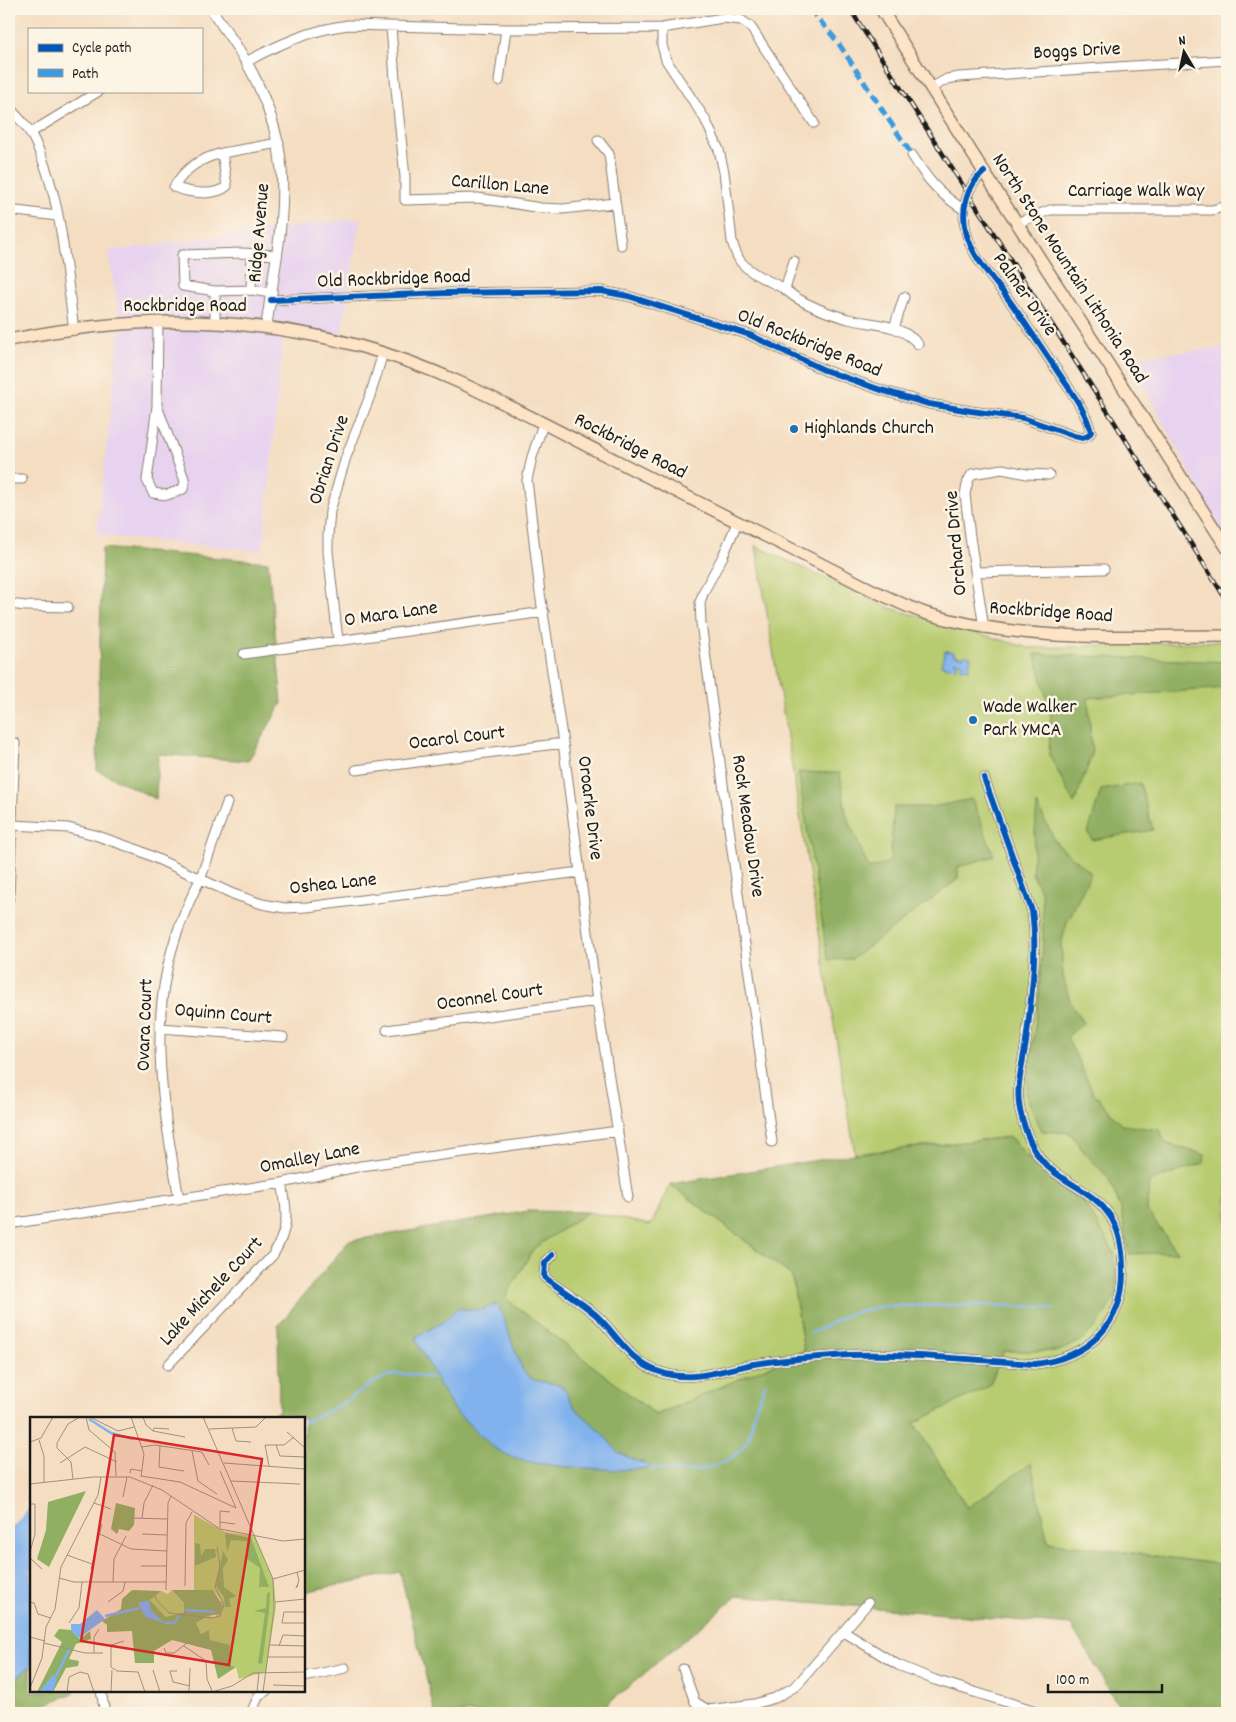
<svg xmlns="http://www.w3.org/2000/svg" width="1236" height="1722" viewBox="0 0 1236 1722" font-family="Dekko,sans-serif">
<rect width="100%" height="100%" fill="#fcf5e5"/>
<filter id="ink" filterUnits="userSpaceOnUse"><feTurbulence type="fractalNoise" baseFrequency=".02" numOctaves="2"/><feDisplacementMap in="SourceGraphic" scale="10" xChannelSelector="R" yChannelSelector="G"/><feConvolveMatrix kernelMatrix="1 2 1 2 8 2 1 2 1" color-interpolation-filters="sRGB"/></filter>
<filter id="wash" filterUnits="userSpaceOnUse"><feTurbulence type="fractalNoise" baseFrequency=".0096" numOctaves="4" result="noise"/><feDisplacementMap in="SourceGraphic" scale="20" xChannelSelector="R" yChannelSelector="G"/><feGaussianBlur stdDeviation="1.12" result="paint"/><feColorMatrix in="noise" values="0 0 0 0 0 0 0 0 0 0 0 0 0 0 0 0 0 1.4 0 .05"/><feComposite in="paint" operator="in"/></filter>
<g filter="url(#wash)">
<rect width="100%" height="100%" fill="#f4ddc1"/>
<path fill="#e7d2ef" d="M361,218L340,341L284,326L263,551L97,535L120,323L108,251Z
M1227,347V541L1135,369L1138,357Z"/>
<path fill="#b7cb6f" stroke="#6a7446" d="M756,546L887,607L1029,648L1227,641V1669L1217,1564L1048,1542L967,1508L914,1423L989,1386L1004,1351H1059L1083,1201L1046,1178L1010,1137L855,1154Z
M670,1184L792,1276L804,1351L656,1415L504,1298L534,1248L588,1212L651,1225Z"/>
<path fill="#91af62" stroke="#56663f" d="M102,548L268,562L282,703L248,761L158,754L156,799L97,770Z
M1035,654L1227,662V688L1088,698L1092,755L1074,804L1049,754L1051,714Z
M798,772L840,773L846,814L869,869L890,862L894,807H931L972,799L994,856L958,867V879L852,959L828,960Z
M1140,783L1153,830L1092,840L1088,833L1101,790Z
M1037,804L1056,843L1091,873L1067,923L1061,944L1063,976L1071,1004L1083,1023L1067,1037L1093,1092L1122,1125L1160,1130L1165,1143L1205,1155L1204,1163L1149,1182L1147,1211L1177,1252L1129,1254L1121,1209L1108,1177L1084,1152L1070,1133L1042,1131L1026,1095L1039,995L1043,939L1042,894L1032,874Z
M1010,1137L1046,1178L1083,1201L1114,1252L1117,1293L1100,1322L1082,1340L1059,1351H1004L989,1386L914,1423L967,1508L1031,1463L1048,1542L1218,1564L1227,1669V1713H1120V1708L1071,1625L737,1596L603,1708L604,1713H435L400,1572L304,1592V1418H270L279,1410L278,1326L349,1241L529,1211L588,1212L534,1248L505,1298L656,1415L804,1351L792,1276L670,1184L855,1154Z
M31,1665V1691H74V1693L23,1713H9V1686Z"/>
<path fill="#81b2ed" stroke="#4e6784" d="M945,651L954,652V655L963,657L964,655L971,656L969,669L961,668L962,663L954,661L958,665L956,668L941,665Z
M496,1304L499,1306L516,1353L523,1371L528,1376L534,1380L559,1385L564,1389L574,1407L600,1431L618,1452L634,1460L648,1464L651,1468L620,1470L566,1467L534,1463L509,1456L494,1448L453,1409L419,1347L416,1340L417,1336L443,1322L456,1309C474,1308 477,1314 496,1304Z
M31,1507V1665L9,1686V1533Z"/>
<g fill="none" stroke-linecap="round" stroke-linejoin="round">
<path stroke="#81b2ed" stroke-width="2.5" d="M810,1334L851,1313L884,1306L976,1305L1044,1307L1054,1309
M304,1422C319,1416 335,1408 349,1399C365,1389 377,1377 397,1374C410,1372 422,1378 435,1378
M651,1468C660,1469 669,1470 678,1471C701,1473 734,1463 746,1442C753,1432 752,1420 755,1409C758,1400 763,1392 765,1384"/>
</g>
</g>
<g filter="url(#ink)">
<g fill="none" stroke-linecap="round" stroke-linejoin="round">
<defs>
<path id="minor" d="M391,27L395,79L405,177V200L478,198L541,208L563,209L615,203
M662,28V45L666,60L705,119L719,150L724,172L732,241C734,248 736,256 741,262C752,275 768,280 783,288C787,291 791,294 795,297C811,307 830,314 848,319C874,325 900,323 918,344
M246,62C279,44 311,30 348,25L506,29L662,28L723,18L741,20L750,26L814,123
M499,81L506,29
M931,88L947,79L959,77L1227,60
M9,107C16,116 26,124 31,134C62,192 65,266 74,330
M30,133L99,91
M598,140L609,154L621,245
M222,153L227,186C215,197 189,193 174,187C186,167 200,159 222,153Z
M222,153L279,143
M912,155C927,179 938,193 963,209
M9,210L57,216
M1017,223L1050,210H1212L1227,206
M252,254L251,290L272,293
M785,289L794,261
M251,290L215,291L183,286L182,255L242,253L277,255
M215,291V322
M271,300L447,293L601,291L628,296L750,335L824,370L881,390L929,404L971,411L1023,418L1074,436L1083,438L1088,436L1091,432C1085,408 1069,389 1056,369C1039,344 1023,319 1006,296C991,277 971,255 966,231C961,210 966,186 984,172
M894,328L904,297
M157,406L185,481L183,489L167,495L153,493L147,480L157,406L158,322
M543,424L532,457L527,480L540,593L563,743L597,1001L628,1197
M9,479H22
M737,523L723,556L704,591L700,602L701,623L772,1142
M975,572L1104,569
M9,604L26,606L68,607
M984,628L970,537L965,494L968,481L972,474L1002,469L1027,474L1049,475
M338,640L328,552V535L330,511L346,457L370,396L383,353
M244,654L544,612
M356,770L563,743
M13,825L68,828L95,835L138,850L233,894L262,904L285,908L307,907L580,872
M9,898L15,743
M160,1028L283,1037
M387,1030L597,1001
M179,1199C163,1105 145,1017 180,925C186,909 192,894 200,880L227,803
M9,1224L282,1183L361,1166L618,1131
M553,1255L545,1263L544,1277C561,1290 580,1301 596,1315C617,1334 629,1361 657,1371C691,1384 721,1370 754,1364C785,1359 817,1357 849,1355C911,1353 973,1360 1035,1364C1087,1358 1124,1325 1123,1270C1123,1252 1121,1235 1112,1219C1096,1192 1069,1186 1048,1167C1032,1152 1025,1131 1020,1110C1015,1089 1023,1063 1026,1042C1031,1001 1038,952 1032,911L984,778
M168,1365L273,1255C289,1228 288,1213 282,1183
M844,1632L898,1665L935,1680L1033,1710L1037,1713
M683,1669L695,1702L708,1710L754,1704L775,1698L796,1686L868,1603
M304,1677L345,1668
M101,1691L105,1713
M251,1713L259,1695L266,1691"/>
<path id="tertiary" d="M211,9C228,34 247,59 259,87C286,145 286,193 277,255C273,279 270,303 266,327"/>
<path id="secondary" d="M881,9L984,172L1227,548
M9,340C163,308 317,317 461,383C514,407 565,435 617,461C698,503 781,543 862,585C883,595 906,607 928,614C1025,643 1127,636 1227,636"/>
</defs>
<use href="#minor" stroke="#887c6e" stroke-width="11"/>
<use href="#tertiary" stroke="#887c6e" stroke-width="12"/>
<use href="#secondary" stroke="#887c6e" stroke-width="14"/>
<use href="#minor" stroke="#fff" stroke-width="9"/>
<use href="#tertiary" stroke="#fff" stroke-width="10"/>
<use href="#secondary" stroke="#fee4c6" stroke-width="11"/>
<defs>
<path id="rail" d="M850,9L1115,423L1227,601"/>
</defs>
<use href="#rail" stroke="#1c1c1c" stroke-width="4.5"/>
<use href="#rail" stroke="#fcf5e5" stroke-width="2.5" stroke-dasharray="8" stroke-linecap="butt"/>
<path stroke="#3c9bdf" stroke-width="5" stroke-dasharray="10 5" stroke-linecap="butt" d="M810,9L837,41L912,155"/>
<defs>
<path id="cycleway" d="M271,300L447,293L601,291L628,296L750,335L824,370L881,390L929,404L971,411L1023,418L1074,436L1083,438L1088,436L1091,432C1085,408 1069,389 1056,369C1039,344 1023,319 1006,296C991,277 971,255 966,231C961,210 966,186 984,172
M553,1255L545,1263L544,1277C561,1290 580,1301 596,1315C617,1334 629,1361 657,1371C691,1384 721,1370 754,1364C785,1359 817,1357 849,1355C911,1353 973,1360 1035,1364C1087,1358 1124,1325 1123,1270C1123,1252 1121,1235 1112,1219C1096,1192 1069,1186 1048,1167C1032,1152 1025,1131 1020,1110C1015,1089 1023,1063 1026,1042C1031,1001 1038,952 1032,911L984,778"/>
</defs>
<use href="#cycleway" stroke="#fcf5e5" stroke-width="9"/>
<use href="#cycleway" stroke="#0057b8" stroke-width="6"/>
</g>
</g>
<g fill="#1f6fb2" stroke="#fcf5e5" stroke-width="2">
<circle cx="794" cy="429" r="5"/>
<circle cx="973" cy="720" r="5"/>
</g>
<g text-anchor="middle" dominant-baseline="central" stroke-width="5" stroke-linejoin="round" paint-order="stroke">
<g font-size="20" fill="#1c1c1c" stroke="#fcf5e5">
<text transform="translate(1077 52) rotate(-3)">Boggs Drive</text>
<text transform="translate(500 186) rotate(5)">Carillon Lane</text>
<text x="1136" y="192">Carriage Walk Way</text>
<text transform="translate(260 233) rotate(-85)">Ridge Avenue</text>
<text transform="translate(1069 269) rotate(57)">North Stone Mountain Lithonia Road</text>
<text transform="translate(394 280) rotate(-2)">Old Rockbridge Road</text>
<text transform="translate(1024 295) rotate(55)">Palmer Drive</text>
<text x="185" y="307">Rockbridge Road</text>
<text transform="translate(809 344) rotate(22)">Old Rockbridge Road</text>
<text transform="translate(630 447) rotate(27)">Rockbridge Road</text>
<text transform="translate(330 460) rotate(-72)">Obrian Drive</text>
<text transform="translate(957 543) rotate(-95)">Orchard Drive</text>
<text transform="translate(1051 613) rotate(4)">Rockbridge Road</text>
<text transform="translate(391 615) rotate(-8)">O Mara Lane</text>
<text transform="translate(457 739) rotate(-7)">Ocarol Court</text>
<text transform="translate(589 808) rotate(83)">Oroarke Drive</text>
<text transform="translate(747 826) rotate(82)">Rock Meadow Drive</text>
<text transform="translate(333 885) rotate(-6)">Oshea Lane</text>
<text transform="translate(490 998) rotate(-8)">Oconnel Court</text>
<text transform="translate(223 1015) rotate(5)">Oquinn Court</text>
<text transform="translate(146 1025) rotate(-88)">Ovara Court</text>
<text transform="translate(310 1159) rotate(-11)">Omalley Lane</text>
<text transform="translate(212 1292) rotate(-47)">Lake Michele Court</text>
</g>
<g font-size="20" fill="#1c1c1c" stroke="#fcf5e5" text-anchor="start">
<text x="804" y="429">Highlands Church</text>
<text x="983" y="708">Wade Walker<tspan x="983" dy="23">Park YMCA</tspan></text>
</g>
</g>
<g transform="translate(30 1417)">
<rect width="275" height="275" fill="#f4ddc1"/>
<path d="M164,98L195,115L225,119L244,165L246,189L236,255L209,262L206,250L199,248L180,223L179,213L171,217L166,206L178,199L185,200L191,183L183,173H164ZM142,173L154,186V195L136,200L120,183L124,178L131,174L138,177Z" fill="#b7cb6f"/>
<path d="M56,74L19,150L7,142L16,113L18,85ZM86,86L105,91L104,108L99,114L89,112L87,117L81,112ZM195,116L221,121L239,170H229L230,151L217,142L218,124L201,123L197,135ZM165,126L170,127L171,139L175,132H185L186,140L165,149ZM193,134L198,143L193,151L194,170L206,179L199,182L201,190H195L194,180L186,169ZM102,173L131,174L120,183L136,200L154,195V186L142,173H183L193,189L190,197L178,199L166,206L171,217L179,213L180,223L200,228L199,248L206,250L188,262L181,233L142,223L124,234V246H105L102,214L77,215V208L72,204L91,192L92,182ZM240,175L239,194L232,247L228,246L235,196L224,194L236,191L237,176ZM29,212L41,213L50,222L60,214L61,222L46,227L39,242L49,244L48,249L36,251L23,275H7L32,225L24,219Z" fill="#91af62"/>
<path d="M114,184H119L121,193L134,206L115,200L108,186ZM67,193L75,202L49,221L41,213V207H50ZM23,258L27,261L23,275H9Z" fill="#81b2ed"/>
<path fill="none" stroke="#81b2ed" stroke-width="2.5" d="M59,2L81,16L103,22M155,193L185,195M75,199L110,191M134,206H144L149,199M26,259L39,233"/>
<path fill="none" stroke="#9e907f" stroke-width="1" d="M56,0L59,13L85,35L86,59M60,0L88,14L104,10M101,0L114,37L111,60M113,0L116,8L123,14L155,20M173,0L243,162L244,193L233,275M202,11L206,24L221,25M179,12L226,10L236,0M123,14L124,11L139,12M257,15L275,31M9,23L14,39V65M0,25L11,21L23,0M246,28L250,39L275,40M130,29L129,50L154,54M112,30L125,28L172,35L179,48M162,34L168,64L187,77M30,46L55,30L87,45M194,46L275,52M239,49L235,28H254L264,20M190,54L206,91M100,56L101,52L112,54M111,59L150,65L206,91M43,62L41,45L27,31V26L38,7L50,0M201,64L270,67M0,67L63,60H100L132,73L190,112L253,124L275,122M93,80L97,60M64,86L81,92M0,87H5V117L0,135M101,101L137,102M112,101L114,86L123,68M190,105L205,107M190,111V94L200,95M70,117L101,132L137,134M112,117L137,118M37,138L62,147M0,141L12,152M111,149H136M61,152L72,107M267,155L269,164L266,171L268,168M29,161L44,165H136M243,162L275,153M83,165L84,142L96,119M155,169L156,106L162,95M136,173L138,86L141,79M126,179L125,181L139,196L182,201L190,199L194,188L185,170L190,149L187,130M0,185L4,186L8,197L21,201M78,185L93,174L95,165M245,185L275,182M275,195H254L252,206H275M39,206L49,191L52,165M0,220L15,224M94,224L81,228V250L87,254L108,255L115,275M14,226L55,236H73M240,228L275,229M154,229L176,244L177,262L182,274M249,229L253,218L275,219M134,231L136,236H144L157,226M64,236V220L69,212M238,240H275M123,253L130,275M147,254H140L143,265L160,269M243,268L275,269M0,271L12,241L16,210L25,192L31,150L68,78L71,60M37,275L39,260L50,255L58,257L64,275M81,275L82,253M159,275L160,251M182,275L202,269L223,256L275,255M227,275L229,255"/>
<path fill="#d62828" fill-opacity="0.15" stroke="#d62828" stroke-width="2.5" d="M84,18L232,42L199,248L51,224Z"/>
<rect width="275" height="275" fill="none" stroke="#1c1c1c" stroke-width="2.5"/>
</g>
<rect width="1236" height="1722" fill="none" stroke="#fcf5e5" stroke-width="30"/>
<rect x="28" y="28" width="175" height="65" fill="#fcf5e5" stroke="#a29e95"/>
<rect x="38" y="44" width="25" height="8" fill="#0057b8" stroke="#a29e95"/>
<text x="72" y="52" font-size="15" fill="#1c1c1c">Cycle path</text>
<rect x="38" y="69" width="25" height="8" fill="#3c9bdf" stroke="#a29e95"/>
<text x="72" y="78" font-size="15" fill="#1c1c1c">Path</text>
<g transform="translate(1184 52) rotate(351)" stroke="#fcf5e5" stroke-width="4" paint-order="stroke">
<path d="M0-4L9 19L0 12L-9 19Z" fill="#1c1c1c"/>
<text y="-8" font-size="14" font-weight="bold" text-anchor="middle" fill="#1c1c1c">N</text>
</g>
<path d="M1048 1684v8h114v-8" fill="none" stroke="#1c1c1c" stroke-width="2.5"/>
<text x="1056" y="1684" font-size="15" fill="#1c1c1c" stroke="#fcf5e5" stroke-width="4" paint-order="stroke">100 m</text>
</svg>
